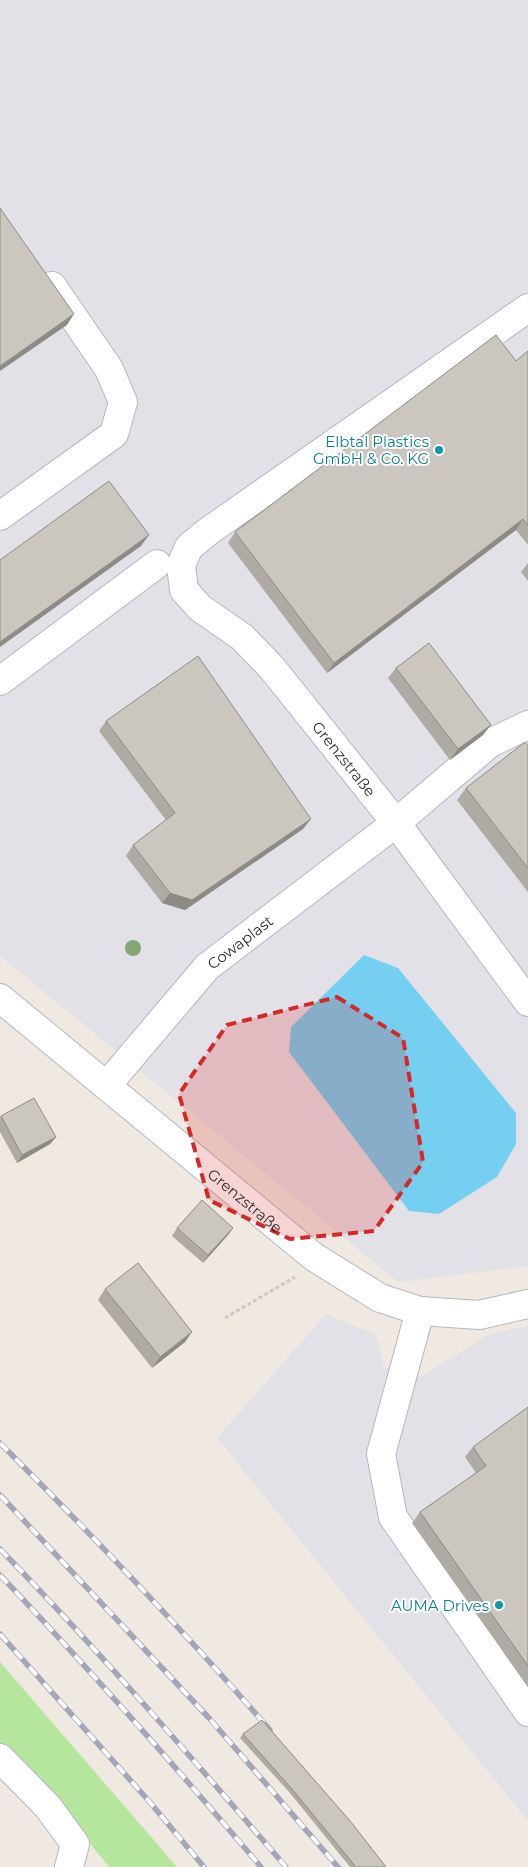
<svg xmlns="http://www.w3.org/2000/svg" width="528" height="1867" viewBox="0 0 528 1867" font-family="Montserrat,sans-serif">
<rect width="100%" height="100%" fill="#efe9e1"/>
<path fill="#e3e1e8" d="M0,0H528V1266L398,1282L0,956Z
M326,1314L376,1335L384,1367L420,1377L490,1334L528,1326V1821L217,1438Z"/>
<path fill="#b6e59e" d="M0,1662L177,1867H109L53,1797L0,1753Z"/>
<path fill="#75cff0" d="M364,955L398,968L516,1113V1144L497,1177L439,1214L409,1211L289,1052L291,1027Z"/>
<g fill="none" stroke-linecap="round" stroke-linejoin="round">
<defs>
<g id="minor">
<path id="s1" d="M528,308L210,530L189,547L181,565L184,590L200,608L242,637L272,668L396,823L528,1002"/>
<path d="M0,516L114,434L123,402L109,369L52,286"/>
<path d="M0,681L157,564"/>
<path id="s2" d="M0,998L314,1257L380,1298L420,1311L479,1315L528,1304"/>
<path id="s3" d="M107,1085L207,967L396,823L490,743L528,725"/>
<path d="M420,1311L381,1454L393,1517L528,1712"/>
<path d="M0,1758L48,1807L75,1844L69,1867"/>
</g>
</defs>
<use href="#minor" stroke="#b4b7c1" stroke-width="30"/>
<path stroke="#c9c9c9" stroke-width="3" stroke-dasharray="4 2.5" stroke-linecap="butt" d="M225,1318L295,1277"/>
<use href="#minor" stroke="#fff" stroke-width="28"/>
<defs>
<path id="rail" d="M0,1443C93,1536 184,1631 270,1730
M0,1495L209,1718L338,1867
M0,1549C99,1651 193,1759 286,1867
M0,1575C90,1670 176,1767 261,1867
M0,1634L148,1800L204,1867"/>
</defs>
<use href="#rail" stroke="#a3a6b8" stroke-width="5.5"/>
<use href="#rail" stroke="#fff" stroke-width="4" stroke-dasharray="11" stroke-linecap="butt"/>
</g>
<circle fill="#84a574" cx="133" cy="948" r="8"/>
<path fill="#afaba4" d="M528,351V545L516,530L327,673L228,543L235,532L516,361Z
M528,563V581L521,572Z
M396,668L483,735L450,760L388,678Z
M106,721L303,829L185,910L162,903L126,856L133,845L166,820L99,731Z
M528,746V892L457,800L466,788Z
M1,1116L56,1137L50,1144L17,1163L0,1132V1117Z
M177,1228H233L228,1235L203,1263L172,1236Z
M105,1289L185,1342L152,1368L98,1300Z
M528,1407V1687L412,1523L420,1512L476,1473L465,1457L473,1447Z
M243,1734L386,1867H350L290,1793L240,1738Z"/>
<path fill="#8e8b86" d="M74,314L67,325L0,371V366Z
M523,519L516,530L327,673L334,663Z
M149,535L141,546L0,647V642Z
M491,725L483,735L450,760L458,749Z
M311,819L303,829L185,910L162,903L170,893Z
M56,1137L50,1144L17,1163L22,1155Z
M233,1228L228,1235L203,1263L208,1255Z
M192,1332L185,1342L152,1368L160,1357Z"/>
<path fill="#cbc7bf" stroke="#8e8b86" d="M0,208L74,314L0,366Z
M496,335L516,361L528,351V525L523,519L334,663L235,532Z
M109,481L149,535L0,642V560Z
M429,643L491,725L458,749L396,668Z
M198,656L311,819L192,900L170,893L133,845L175,813L106,721Z
M525,742L528,746V868L466,788Z
M34,1098L56,1137L22,1155L1,1116Z
M202,1200L233,1228L208,1255L177,1228Z
M138,1263L192,1332L160,1357L105,1289Z
M528,1407V1666L420,1512L486,1466L473,1447Z
M262,1720L351,1822L386,1867H356L292,1789L243,1734Z"/>
<path fill="#d62828" fill-opacity="0.2" stroke="#d62828" stroke-width="4" stroke-dasharray="10 6" stroke-linejoin="round" d="M337,997L403,1038L423,1162L374,1231L290,1239L209,1200L179,1094L227,1025Z"/>
<g fill="#0f9aa8" stroke="#fff" stroke-width="2">
<circle cx="439" cy="450" r="5"/>
<circle cx="499" cy="1605" r="5"/>
</g>
<g text-anchor="middle" dominant-baseline="central" stroke-width="4" stroke-linejoin="round" paint-order="stroke">
<g font-size="15" fill="#0d838f" stroke="#fff" text-anchor="end">
<text x="429" y="441">Elbtal Plastics<tspan x="429" dy="17">GmbH &amp; Co. KG</tspan></text>
<text x="489" y="1605">AUMA Drives</text>
</g>
<g font-size="15" fill="#2e2e2e" stroke="#fff">
<text stroke="none"><textPath href="#s1" startOffset="694">Grenzstraße</textPath></text>
<text stroke="none"><textPath href="#s3" startOffset="196">Cowaplast</textPath></text>
<text stroke="none"><textPath href="#s2" startOffset="318">Grenzstraße</textPath></text>
</g>
</g>
</svg>
